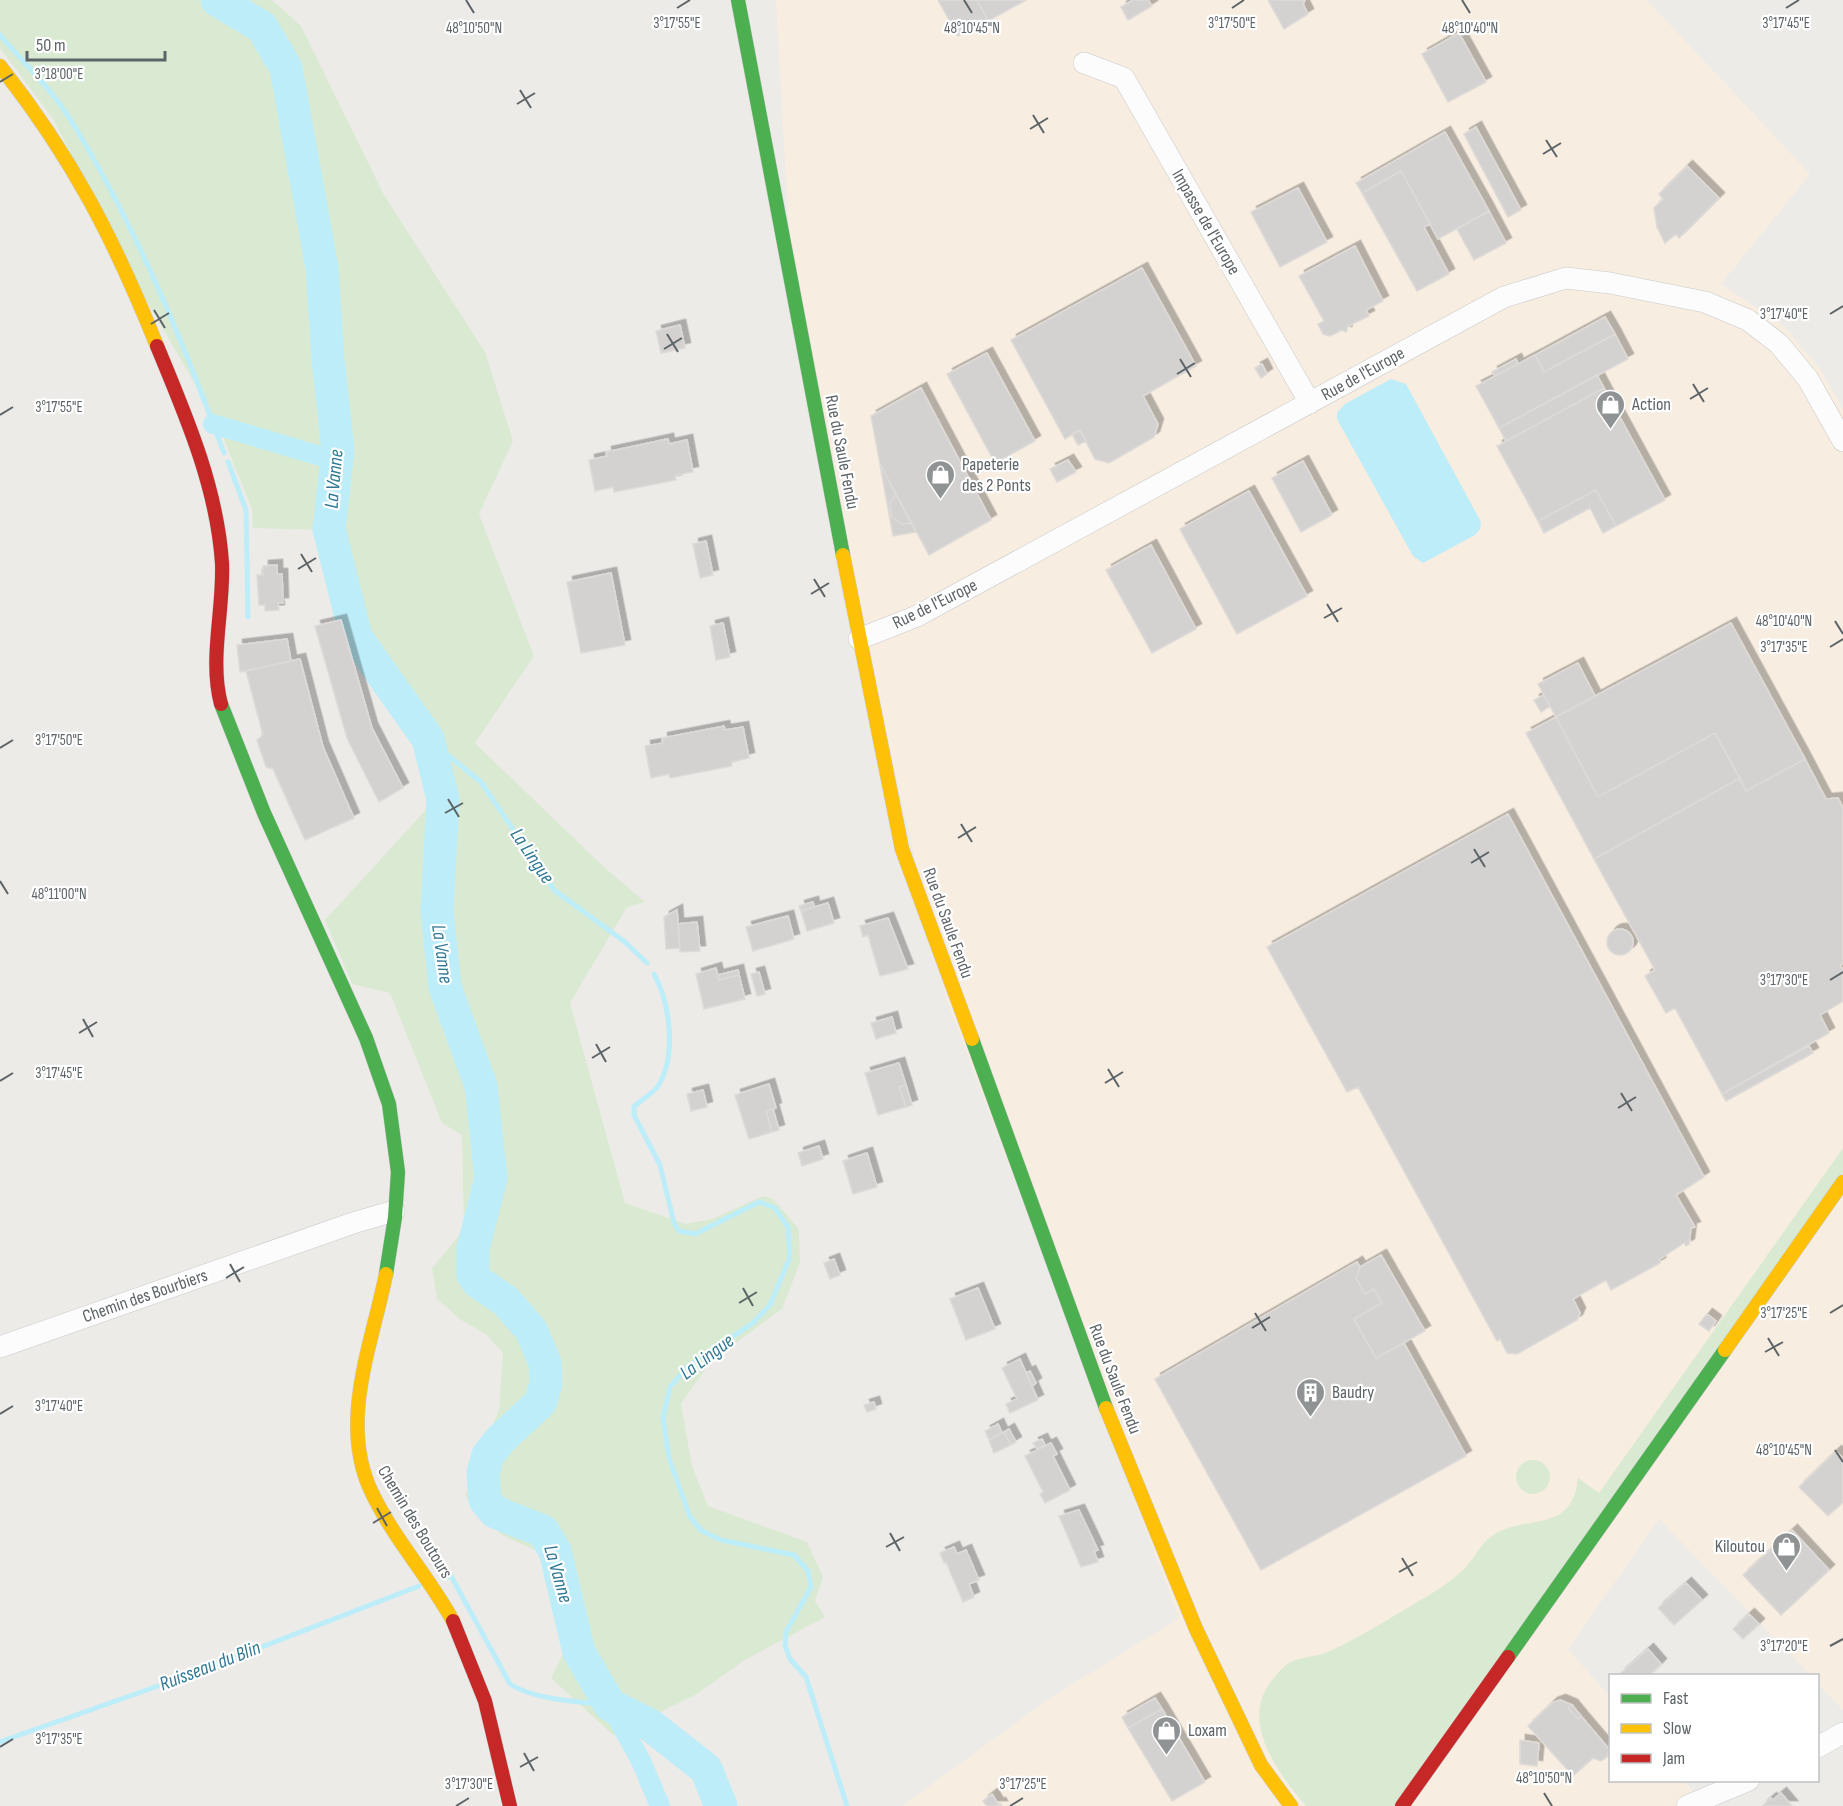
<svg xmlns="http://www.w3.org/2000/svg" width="1843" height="1806" viewBox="0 0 1843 1806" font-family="'Sofia Sans Condensed',sans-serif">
<defs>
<filter id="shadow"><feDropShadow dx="5.5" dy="-5.5" stdDeviation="0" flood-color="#0004"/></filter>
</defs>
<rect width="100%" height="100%" fill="#edebe8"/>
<path fill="#f7ede1" d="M776,0H1647L1810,174L1721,284L1783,325L1820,369L1843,409V1710L1818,1684V1676L1810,1675L1659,1519L1568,1649L1610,1697V1780L1684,1781L1707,1806H902L1047,1700L1179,1618L947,1000L794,328Z"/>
<path fill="#daead2" d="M0,0H272L301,26L384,195L485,352L513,441L479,514L534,656L475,743L605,868L645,902L627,907L570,1003L625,1203L685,1224L712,1219L763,1196L773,1199L799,1229L800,1263L782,1309L711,1361L681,1404L692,1466L708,1506L807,1542L823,1577L815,1601L825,1617L745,1660L695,1695L613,1735L551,1678L569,1641L543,1554L502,1535L465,1496L499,1409L503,1353L486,1334L461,1320L437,1299L432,1268L464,1230L462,1135L442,1123L390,993L352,984L325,920L433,802L419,744L349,639L321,530L253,528L252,509L216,420L150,307L53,119L0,48Z
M1843,1148V1173L1396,1806H1306C1277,1772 1238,1720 1273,1679C1279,1672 1285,1664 1293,1661C1304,1656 1317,1657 1328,1652C1363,1636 1398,1613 1431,1594C1442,1587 1455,1578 1464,1569C1474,1559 1481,1543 1493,1535C1528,1513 1572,1535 1578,1478L1599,1493Z
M1516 1477a17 17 0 1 1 34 0a17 17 0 1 1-34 0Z"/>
<path fill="#bcedf8" d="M1391,379L1406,384L1481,522L1480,529L1475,535L1423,563L1413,556L1337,419V413L1345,404Z"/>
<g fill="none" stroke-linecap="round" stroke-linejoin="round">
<path stroke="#bcedf8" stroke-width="5" d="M0,35C23,62 51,89 70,119C134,222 182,339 224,453
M228,462L246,510L248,617
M428,739L481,782L554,890L625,942L647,963
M654,974C670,1003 677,1056 658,1086C653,1094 640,1100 634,1107V1115L660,1165L674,1223L679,1231L695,1234L759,1202L775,1208L788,1227L790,1257L770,1305L753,1323L687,1367L670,1387L663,1418L669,1458L690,1517L702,1531L721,1540L794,1555L808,1571L811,1587L786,1632L785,1645L790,1659L806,1677L847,1806
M442,1578L451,1576L510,1684C534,1700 581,1702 610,1705
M0,1742L192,1674L419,1586"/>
<path stroke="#bcedf8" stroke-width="20" d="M213,424L337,461
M610,1705L641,1761L660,1806"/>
<path stroke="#bcedf8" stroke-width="33" d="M217,0L262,27L286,68L322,268L328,359L338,450L329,529L356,637L428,739L443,799L437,911L445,987L481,1086L491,1178L473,1248V1275L478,1282L506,1301L531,1330L545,1363L546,1384L540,1403L501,1439L488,1455L483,1473L485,1500L495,1512L543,1531L555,1551L579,1652L610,1705L650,1725L706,1769L721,1806"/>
</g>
<path fill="#d4d2d1" stroke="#dddad7" stroke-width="1.5" filter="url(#shadow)" d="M938,0H977L988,20L958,36Z
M977,0H1026L988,21Z
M1133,0H1148L1152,6L1128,20L1121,7Z
M1268,0H1305L1303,4L1308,14L1284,29Z
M1459,33L1486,82L1448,102L1422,54Z
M1476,127L1521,210L1508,217L1464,134Z
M1445,132L1489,211L1438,239L1401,171L1362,193L1356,183Z
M1687,166L1719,198L1679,238L1676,234L1665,243L1657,227L1654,208L1663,199L1659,194Z
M1401,171L1430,224L1424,227L1449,274L1417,291L1362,193Z
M1298,188L1327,242L1280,267L1251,212Z
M1489,211L1506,243L1474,260L1457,229Z
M1355,246L1383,301L1366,310L1369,316L1348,326L1346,332L1342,330L1330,336L1323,334L1318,324L1324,321L1299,276Z
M1142,268L1196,366L1143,396L1158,424L1154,437L1109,463L1095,459L1080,430L1065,439L1011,340Z
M1605,317L1615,334L1544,372L1535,355Z
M680,325L685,348L661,353L656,331Z
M1615,334L1628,359L1499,428L1476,386L1535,355L1544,372Z
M987,353L1035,441L995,463L947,374Z
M1516,359L1518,364L1495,376L1492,372Z
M1262,364L1267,374L1261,378L1255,368Z
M1597,375L1604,388L1506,441L1499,428Z
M921,388L991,520L929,555L880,464L871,416Z
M1604,388L1665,500L1616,526L1596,490L1538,521L1497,446Z
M1080,430L1086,441L1078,445L1072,434Z
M668,439L669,444L687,440L693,472L675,475L676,480L614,492L613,487L595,491L589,460L607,456L606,452Z
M1068,460L1076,472L1057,482L1050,469Z
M1303,461L1332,515L1301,532L1272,478Z
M880,464L896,495L890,502L891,516L902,524L911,523L916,532L893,536Z
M1596,490L1616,526L1603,533L1590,508L1544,533L1538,521Z
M1249,491L1307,596L1237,634L1180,529Z
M896,495L911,523L902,524L891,516L890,502Z
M706,541L713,575L700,578L693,544Z
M1151,545L1196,629L1152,653L1106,570Z
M277,565V574H282L283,603H278L279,610L265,611V605H259L257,575H263V566Z
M611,573L625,645L581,653L567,582Z
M341,620L372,728L403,788L379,802L347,738L315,626Z
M723,623L730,657L716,660L710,626Z
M1731,623L1805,759L1746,791L1715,733L1598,797L1556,717Z
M287,639L291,661L240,672L237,645Z
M300,659L323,747L354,818L305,840L273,769L266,767L257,740L263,735L246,671Z
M1578,663L1595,696L1556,717L1538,684Z
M1544,695L1550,706L1541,712L1534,700Z
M1556,717L1598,797L1715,733L1740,778L1594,859L1526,733Z
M724,726L725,730L743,727L749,758L731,762L732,766L670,778L669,774L651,778L645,746L663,743L662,738Z
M1805,759L1826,799L1838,798L1843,808V964L1840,965L1843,970V1001L1820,1015L1829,1033L1722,1094L1675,1008L1666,1013L1645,976L1655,970L1594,859L1740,778L1746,791Z
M1508,814L1704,1177L1676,1195L1695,1227L1691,1228L1689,1244L1686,1246L1684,1243L1660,1259V1263L1611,1290L1606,1280L1573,1299L1580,1313L1577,1320L1517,1354L1507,1353L1500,1339L1497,1341L1358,1087L1347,1092L1267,947Z
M813,902L814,907L801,911L799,906Z
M828,903L834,923L807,931L801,911Z
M677,910L680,948L666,949L664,917Z
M788,916L794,939L753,951L746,927Z
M888,918L908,969L880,976L868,935L863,937L860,926Z
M697,922L700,951L680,952L678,924Z
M1607 942a13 13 0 1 1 26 0a13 13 0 1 1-26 0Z
M716,968L719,980L739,975L745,999L704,1009L696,974Z
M738,970L739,975L719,980L718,975Z
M759,972L765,994L757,996L751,974Z
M892,1017L896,1033L876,1039L871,1023Z
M1809,1046L1813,1053L1726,1101L1722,1094Z
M899,1063L906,1085L899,1087L906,1107L878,1115L865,1073Z
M769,1084L776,1108L766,1111L772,1132L749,1139L735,1095Z
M906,1085L912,1105L906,1107L899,1087Z
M703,1090L707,1107L691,1111L687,1094Z
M773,1109L779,1130L772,1132L766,1111Z
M819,1146L823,1159L802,1166L798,1153Z
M867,1153L877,1187L853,1194L843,1161Z
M1381,1255L1425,1331L1376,1358L1354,1319L1382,1303L1374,1289L1365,1294L1356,1278L1360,1267Z
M834,1259L840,1275L830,1279L824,1263Z
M1357,1262L1360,1267L1356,1278L1365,1294L1374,1289L1382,1303L1354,1319L1376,1358L1404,1343L1466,1456L1261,1570L1155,1379Z
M978,1288L995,1329L966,1340L950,1299Z
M1707,1314L1716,1321L1709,1331L1699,1324Z
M1020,1359L1038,1400L1010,1413L1006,1404L1017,1399L1002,1368Z
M1030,1371L1036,1383L1032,1386L1026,1373Z
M874,1402L876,1409L867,1412L864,1405Z
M998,1424L1002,1433L989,1440L985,1431Z
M1009,1429L1016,1442L1011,1445L1004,1432Z
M1004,1432L1011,1445L994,1453L989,1440Z
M1042,1439L1045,1445L1037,1449L1033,1443Z
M1051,1443L1057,1454L1053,1456L1070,1490L1045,1503L1040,1494L1043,1492L1025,1456Z
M1836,1451L1843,1458V1502L1828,1516L1799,1487Z
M1079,1510L1098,1550L1094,1551L1098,1562L1081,1567L1059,1516Z
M1792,1530L1829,1570L1781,1615L1743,1575Z
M954,1547L957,1554L966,1550L979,1580L969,1584L974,1597L963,1602L946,1562L944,1563L940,1553Z
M1686,1583L1702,1600L1674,1625L1658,1608Z
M1749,1614L1759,1624L1743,1639L1733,1629Z
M1648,1649L1661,1664L1649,1676H1622L1620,1674Z
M1155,1698L1162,1709L1128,1728L1122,1717Z
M1560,1700L1572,1705L1568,1708L1578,1719L1581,1716L1609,1749L1607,1757L1601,1761L1593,1758L1573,1776L1528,1726L1552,1703Z
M1572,1705L1581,1716L1578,1719L1568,1708Z
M1162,1709L1205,1782L1172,1801L1128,1728Z
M1520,1740L1539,1743L1537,1766L1520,1764Z
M1781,1793L1792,1806H1762L1771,1798L1773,1800Z
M992,1794L998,1804L1000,1803L1002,1806H987L983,1801Z"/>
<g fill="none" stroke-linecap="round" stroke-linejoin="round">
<defs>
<path id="street" d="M1084,63L1124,78L1310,403
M859,639L917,616L1504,297L1566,278L1610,283L1705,302L1748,320L1779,344L1808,379L1843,441
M0,1347L353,1223L394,1211
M1818,1747L1843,1733
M1687,1806L1749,1780"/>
<path id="fast" d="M738,0L843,555
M221,704L264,813L366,1038L389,1104L398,1172L395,1217L386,1274
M972,1039L1106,1408
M1508,1657L1725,1350"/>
<path id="slow" d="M0,66C72,157 114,239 157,346
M843,555L902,849L972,1039
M386,1274C372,1345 338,1423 372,1493C394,1539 429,1577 453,1621
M1725,1350L1843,1182
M1106,1408L1196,1629L1261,1765L1291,1806"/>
<path id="jam" d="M157,346C186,416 217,487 222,563C224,610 209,659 221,704
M453,1621L485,1701L510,1806
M1402,1806L1508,1657"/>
</defs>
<use href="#street" stroke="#c9c9c8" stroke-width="22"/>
<use href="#fast" stroke="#c9caca" stroke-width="15"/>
<use href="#slow" stroke="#c9caca" stroke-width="15"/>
<use href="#jam" stroke="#c9caca" stroke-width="15"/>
<use href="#street" stroke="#fcfcfc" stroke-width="21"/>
<use href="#fast" stroke="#4caf50" stroke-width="14"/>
<use href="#slow" stroke="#ffc107" stroke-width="14"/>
<use href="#jam" stroke="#c62828" stroke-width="14"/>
</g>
<path fill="none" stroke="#5d6467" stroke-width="2" d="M466,0L474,13M964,0L972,13M1462,0L1470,13M677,8L690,0M1232,8L1244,0M1786,8L1799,0M0,82L13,74M520,90L531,108M517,104L535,93M1033,115L1044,133M1030,129L1048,118M1546,140L1557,157M1543,154L1561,143M154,310L165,328M1830,314L1843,306M151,324L169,313M667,334L678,352M664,349L682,338M1180,359L1191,377M1177,374L1195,363M1693,384L1704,402M1690,399L1708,388M0,415L13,407M301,554L312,572M298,569L316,558M814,579L825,597M811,594L829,583M1327,604L1338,622M1324,618L1342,608M1835,621L1843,634M1830,647L1843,639M0,748L13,740M448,799L459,817M445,813L463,803M961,824L972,842M958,838L976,827M1474,849L1485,867M1471,863L1489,852M0,881L8,894M1830,980L1843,972M83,1019L93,1037M79,1033L97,1022M596,1044L606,1062M592,1058L610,1047M1108,1069L1119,1087M0,1081L13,1073M1105,1083L1123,1072M1621,1093L1632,1111M1618,1108L1636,1097M230,1264L240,1282M226,1278L244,1267M743,1288L753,1306M739,1303L757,1292M1255,1313L1266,1331M1830,1313L1843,1305M1252,1328L1270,1317M1768,1338L1779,1356M1765,1352L1783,1342M0,1414L13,1406M1835,1450L1843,1462M377,1508L387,1526M373,1523L391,1512M890,1533L900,1551M886,1547L904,1537M1402,1558L1413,1576M1399,1572L1417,1562M1830,1646L1843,1639M0,1747L13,1739M524,1753L534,1771M520,1767L538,1757M1544,1793L1552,1806M456,1806L469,1798M1010,1806L1023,1798"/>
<defs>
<symbol id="shop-pin" viewBox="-11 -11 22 30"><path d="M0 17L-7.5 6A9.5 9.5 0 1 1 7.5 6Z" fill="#8f9394" stroke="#fff"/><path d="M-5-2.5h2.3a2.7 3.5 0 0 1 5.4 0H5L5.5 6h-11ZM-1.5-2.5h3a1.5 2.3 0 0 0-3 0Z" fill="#fff"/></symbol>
<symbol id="building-pin" viewBox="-11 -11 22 30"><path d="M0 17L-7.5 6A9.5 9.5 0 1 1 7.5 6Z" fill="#8f9394" stroke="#fff"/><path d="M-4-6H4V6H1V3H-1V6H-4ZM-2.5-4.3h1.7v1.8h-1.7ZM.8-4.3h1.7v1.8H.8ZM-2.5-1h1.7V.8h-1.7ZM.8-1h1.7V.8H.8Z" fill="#fff"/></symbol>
</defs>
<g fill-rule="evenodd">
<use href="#shop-pin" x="1594" y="388" width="33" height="45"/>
<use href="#shop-pin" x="924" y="458" width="33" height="45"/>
<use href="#building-pin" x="1294" y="1376" width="33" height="45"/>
<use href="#shop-pin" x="1770" y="1530" width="33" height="45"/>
<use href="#shop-pin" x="1150" y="1714" width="33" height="45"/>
</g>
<g text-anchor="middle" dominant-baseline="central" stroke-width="4.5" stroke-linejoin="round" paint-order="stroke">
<g font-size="18" fill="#5d6467" stroke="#fff">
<text transform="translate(1206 222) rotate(60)">Impasse de l'Europe</text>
<text transform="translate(1363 374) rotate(-29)">Rue de l'Europe</text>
<text transform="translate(842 452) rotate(79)">Rue du Saule Fendu</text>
<text transform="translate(935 604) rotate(-26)">Rue de l'Europe</text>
<text transform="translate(948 923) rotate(70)">Rue du Saule Fendu</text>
<text transform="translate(145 1296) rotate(-19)">Chemin des Bourbiers</text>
<text transform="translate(1115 1379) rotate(69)">Rue du Saule Fendu</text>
<text transform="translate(415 1522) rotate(59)">Chemin des Boutours</text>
</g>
<g font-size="18" fill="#5d6467" stroke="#fff" text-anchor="start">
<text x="1632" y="404">Action</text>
<text x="962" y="464">Papeterie<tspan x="962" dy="21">des 2 Ponts</tspan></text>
<text x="1332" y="1392">Baudry</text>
<text x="1765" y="1546" text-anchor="end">Kiloutou</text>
<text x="1188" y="1730">Loxam</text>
</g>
<g font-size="20" font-style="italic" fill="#317995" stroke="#fff">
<text transform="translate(334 479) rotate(-85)">La Vanne</text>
<text transform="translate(532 856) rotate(56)">La Lingue</text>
<text transform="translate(442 954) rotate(82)">La Vanne</text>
<text transform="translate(707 1357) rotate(-37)">La Lingue</text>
<text transform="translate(558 1574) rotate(74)">La Vanne</text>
<text transform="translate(210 1666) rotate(-21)">Ruisseau du Blin</text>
</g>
</g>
<g font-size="15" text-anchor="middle" fill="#5d6467" stroke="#fff" stroke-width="4.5" stroke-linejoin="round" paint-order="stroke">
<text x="1786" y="28">3°17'45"E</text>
<text x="677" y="28">3°17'55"E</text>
<text x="1232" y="28">3°17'50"E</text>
<text x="474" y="33">48°10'50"N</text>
<text x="972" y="33">48°10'45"N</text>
<text x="1470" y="33">48°10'40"N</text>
<text x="59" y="79">3°18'00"E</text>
<text x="1784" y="319">3°17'40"E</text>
<text x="59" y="412">3°17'55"E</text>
<text x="1784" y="626">48°10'40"N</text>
<text x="1784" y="652">3°17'35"E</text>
<text x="59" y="745">3°17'50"E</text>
<text x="59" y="899">48°11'00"N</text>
<text x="1784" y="985">3°17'30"E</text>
<text x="59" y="1078">3°17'45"E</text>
<text x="1784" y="1318">3°17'25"E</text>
<text x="59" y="1411">3°17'40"E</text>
<text x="1784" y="1455">48°10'45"N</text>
<text x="1784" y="1651">3°17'20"E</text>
<text x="59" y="1744">3°17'35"E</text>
<text x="1544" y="1783">48°10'50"N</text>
<text x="469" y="1789">3°17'30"E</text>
<text x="1023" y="1789">3°17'25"E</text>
</g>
<rect x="1609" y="1674" width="210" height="108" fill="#ffffff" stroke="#bec1c2" stroke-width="1.5"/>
<rect x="1621" y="1694" width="30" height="9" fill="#4caf50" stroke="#bec1c2" stroke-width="1.5"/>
<text x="1663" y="1704" font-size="18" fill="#5d6467">Fast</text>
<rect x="1621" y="1724" width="30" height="9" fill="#ffc107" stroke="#bec1c2" stroke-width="1.5"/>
<text x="1663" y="1734" font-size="18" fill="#5d6467">Slow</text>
<rect x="1621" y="1754" width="30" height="9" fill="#c62828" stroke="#bec1c2" stroke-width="1.5"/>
<text x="1663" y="1764" font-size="18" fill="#5d6467">Jam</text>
<path d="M27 51v9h138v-9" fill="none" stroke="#5d6467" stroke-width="3"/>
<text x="36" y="51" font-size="18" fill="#5d6467" stroke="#ffffff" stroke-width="4.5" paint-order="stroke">50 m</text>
</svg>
